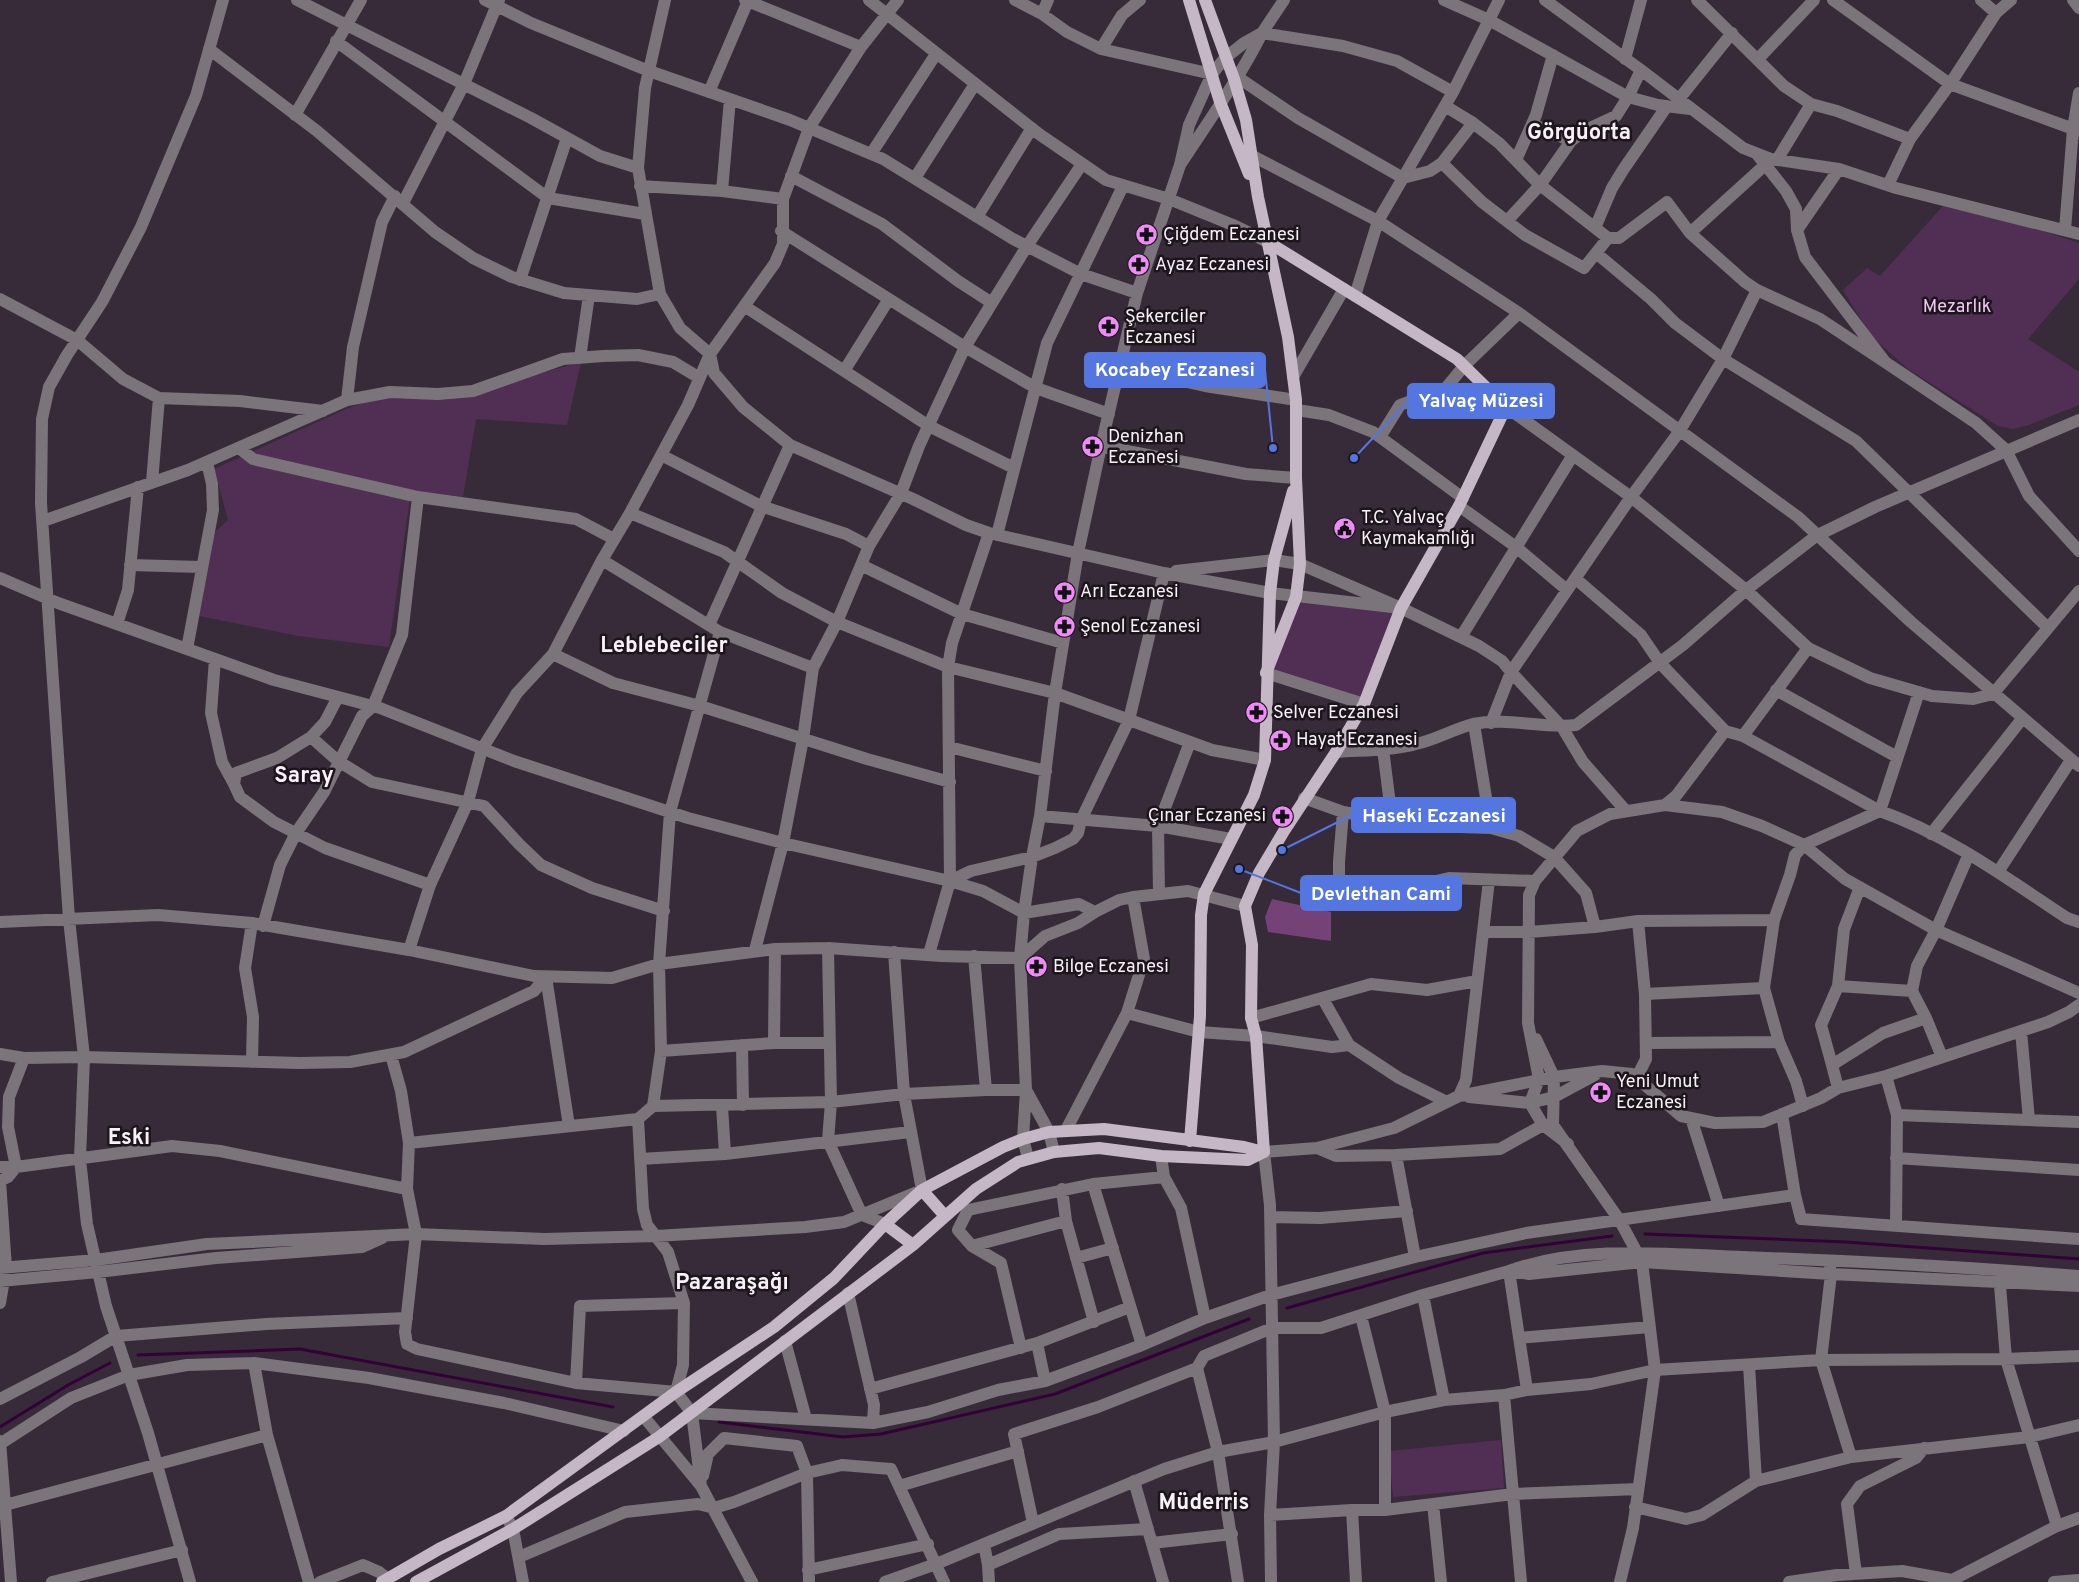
<svg xmlns="http://www.w3.org/2000/svg" width="2079" height="1582" viewBox="0 0 2079 1582" font-family="Overpass,sans-serif">
<rect width="100%" height="100%" fill="#382b39"/>
<path fill="#512e53" d="M1943,206L2034,228L2079,243V279L2028,339L2079,372V405L2029,425L2013,429L1998,426L1908,369L1871,336L1843,290L1867,268L1880,276Z
M581,362L567,425L476,419L463,497L411,490L389,647L298,636L199,616L215,532L228,520L214,469L346,409L378,397L463,395Z
M1296,597L1401,608L1364,704L1266,673Z
M1501,1440L1504,1488L1393,1497L1389,1451Z"/>
<path fill="#754278" d="M1272,899L1331,912V941L1268,932L1265,917Z"/>
<g fill="none" stroke-linecap="round" stroke-linejoin="round">
<path stroke="#330137" stroke-width="3" d="M1645,1234L1846,1242L2079,1259
M1287,1308L1483,1253L1612,1236
M138,1355L300,1349L613,1407
M719,1422L843,1437L881,1434L1055,1394L1249,1319
M0,1427L68,1385L110,1363"/>
<path stroke="#7b747b" stroke-width="12" d="M297,0L531,118L600,156L638,168
M485,0L531,23L649,71L790,120L883,159L1013,239L1081,274L1137,293
M665,0L645,88L638,168L660,294L680,328L710,354L714,373L743,407L790,445L913,499L966,525L989,533L1164,573L1270,593L1401,608
M745,0L861,47
M869,0L1039,134L1106,180L1169,199L1233,225L1268,242
M1015,0L1042,14L1067,32L1101,49L1212,74
M1284,0L1262,33L1343,46L1397,61L1453,92
M1444,0L1489,20L1628,97L1658,105L1690,109
M1545,0L1641,70L1743,148L1771,159L1839,169L1896,188L2079,234
M1697,0L1784,86L1811,104L1837,111L1910,139
M1833,0L1950,84L2079,131
M1981,0L1996,13
M2073,0L2079,8
M1042,14L1048,0
M336,41L548,198L645,214
M209,49L317,131L435,232L473,258L512,277L564,293L637,299L660,294
M1101,49L1122,15L1140,0
M1625,59L1641,0
M1758,59L1814,0
M1236,76L1298,118L1403,178L1430,171L1442,163L1473,123
M709,92L748,1
M1679,99L1732,33
M1445,106L1473,123L1499,143L1540,185L1608,238
M295,115L361,0
M1532,124L1571,141
M1245,152L1378,221L1519,313L1798,517L1911,622L2079,766
M1756,153L1786,191L1796,209L1797,230L1805,257L1885,362L1976,423L2006,450L2029,496L2079,551
M871,154L936,54
M1516,160L1536,115L1553,55
M1777,160L1811,104
M1442,163L1482,202L1525,235L1584,268L1608,238H1619L1667,202L1690,233L1745,282L1757,290L1820,319L1885,362
M791,176L882,224L958,281L992,303
M915,178L975,84
M1888,185L1910,139L1950,84L1996,13L2011,0
M640,186L722,191L783,199
M722,191L730,99
M403,203L464,84L499,0
M977,217L1032,128
M1507,221L1540,185L1571,141L1586,130L1616,116L1628,97L1641,70
M1595,228L1612,188L1623,170L1667,106
M1797,230L1839,169
M2065,230L2073,129L2079,93
M781,231L965,347L1036,388L1109,414
M1690,233L1765,165
M1596,253L1651,299L1675,323L1723,359L1856,441L2048,628
M520,280L567,138
M1355,296L1378,221L1453,92L1499,0
M0,299L77,340L123,379L159,398L240,401L323,411
M744,306L929,426L1014,468
M580,358L589,295
M1120,367L1205,386L1296,400
M844,371L889,299
M1293,377L1344,289
M347,400L353,347L382,222L395,196
M1506,407L1631,497L1746,590L1808,648L1870,678L1932,696L1973,699L1993,694L2079,591
M1297,410L1329,415L1373,432L1463,498
M1380,437L1400,405L1408,402L1418,408L1427,409L1431,406L1464,366L1519,313
M1101,446L1246,474L1296,478
M239,448L253,459L418,497
M661,455L761,506L846,534L869,546
M152,482L159,398
M1459,506L1516,547L1567,590
M630,513L724,552L782,593L837,622L948,667L1055,693L1212,750L1265,760
M43,521L188,470L347,400L390,392L438,394L473,391L563,359L603,356L638,355L673,362L698,377
M997,535L1047,343L1123,186
M602,560L720,632L813,668
M130,565L201,567
M861,565L962,614L1063,643
M1176,571L1274,560L1300,564L1401,608L1479,646L1502,661L1511,672L1562,727L1583,762L1626,811
M0,578L58,603L215,659L274,680L380,708L514,761L688,818L783,843L950,881L983,891L1024,913L1079,904L1095,912
M1576,579L1641,635L1660,663L1725,731L1743,736L1880,811C1948,835 2008,879 2067,918L2079,922
M117,624L128,590L138,487
M709,625L790,445
M1461,637L1573,455
M187,649L213,510L212,484L207,462
M553,654L613,683L700,706L867,759L950,782
M215,659L211,713L222,762L234,784
M1266,673L1364,704
M1776,690L1897,757
M338,697L325,722L311,737L277,758L236,773L234,784L240,797L274,822L325,848L430,885
M1491,723L1511,672L1631,497L1679,432L1723,359L1757,290
M1474,724L1491,828
M1743,736L1808,648
M311,737L338,761L372,782L484,806L519,844L541,865L592,888L664,911
M949,747L1046,771
M1383,749L1392,820
M1336,752C1363,750 1390,751 1416,744C1435,740 1454,729 1473,724C1508,717 1542,729 1576,725L1683,645L1746,590L1816,536L1875,507L2079,420
M1304,798L1343,812L1429,826L1491,828L1519,836L1554,857L1586,893L1595,927
M1665,805L1676,796L1725,731
M1343,812L1339,862V903L1449,878L1535,881
M1040,816L1158,826L1231,839
M1931,834L2022,719
M1998,872L2071,760
M950,881L971,871L1032,857L1055,848L1073,839L1078,833L1081,820L1129,720L1164,573
M1159,894L1158,826L1190,742
M0,922L158,915L252,923L409,950L534,976L612,978L659,964L775,949L828,948L941,956L1020,958L1045,936L1078,923L1095,912L1119,900L1133,897L1188,891L1245,906
M263,926L280,865L296,833L324,792L362,716L373,706L402,635L418,497L576,519L614,539
M1483,932H1529L1595,927L1638,921L1774,920
M828,948L831,1102L828,1141L862,1215L885,1224
M409,950L430,885L468,802L482,749L517,693L553,654L602,560L630,513L688,405L710,354L775,263L783,244V199L809,128L861,47L898,0
M755,950L783,843L803,739L813,668L837,622L869,546L901,493L919,446L965,347L1027,246L1082,164
M929,954L950,881L948,667L952,643L989,533
M974,956L986,1090
M546,977L569,1126
M1838,986L1912,991
M1645,994L1764,988
M1323,999L1349,1045L1399,1078L1447,1102
M1127,1013L1199,1032L1256,1036L1332,1047L1349,1045
M1251,1018L1371,984L1427,990L1477,981
M2021,1031L2029,1120
M1536,1039L1554,1077L1553,1125L1620,1221L1642,1262L1655,1370L1633,1528L1620,1582
M774,1043L775,949
M1646,1043L1779,1042
M742,1045L743,1105
M661,1051L774,1043H830
M0,1054L24,1058L84,1057L300,1063L350,1062L404,1052L534,991L546,977
M391,1055L401,1091L409,1143L407,1189L416,1234L405,1332L407,1344L417,1349L576,1383L676,1392L692,1413L701,1486
M1942,1057L1926,1018L1912,991L1917,966L1936,930L1969,854
M252,1062L253,1017L245,968L252,923
M1832,1065L1821,1025L1838,986L1844,929L1860,887
M1886,1076L1897,1115L1896,1225
M1637,1077L1646,1059L1645,994L1638,921
M1838,1088L1832,1065L1883,1033L1926,1018
M1459,1096L1466,1080L1489,880
M1469,1097L1530,1103L1554,1097L1595,1075
M653,1106L661,1051L659,964L670,812L720,632
M722,1106L725,1154
M1803,1106L1796,1081L1779,1042L1764,988L1774,920L1790,875L1795,855L1804,845L1880,811L1919,692
M1782,1114L1795,1195L1801,1219L2079,1239
M1897,1115L2079,1122
M1691,1118L1719,1206
M638,1119L643,1209L647,1225L668,1252L684,1303L683,1365L676,1392
M1066,1130L1127,1013L1144,959L1133,897
M409,1143L638,1119L653,1106L831,1102L904,1094L986,1090H1026L1020,958L1024,913L1032,857L1040,816L1055,693L1078,553L1101,446L1137,293L1180,165L1189,125L1212,74L1225,58L1244,43L1262,33C1239,79 1208,122 1180,165
M1568,1144L1543,1125L1530,1103L1539,1079L1528,1023L1529,895L1535,881L1577,831L1610,814L1665,805L1722,812L1762,826L1804,845L1845,879L1936,930L2079,993
M1317,1148L1336,1156L1396,1155L1500,1149L1543,1125H1551
M1396,1155L1415,1257
M1161,1156L1164,1177L1181,1208L1205,1318
M1028,1158L1023,1139L1026,1090L1049,1132L1054,1152
M1896,1158L2079,1170
M640,1159L725,1154L910,1132
M0,1167H16L8,1127L9,1097L24,1058
M0,1181L8,1177L16,1167L172,1146L220,1151L407,1189
M1093,1184L1142,1345
M1062,1189L1066,1221L1094,1322
M1270,1217L1320,1218L1407,1211
M972,1246L1066,1221
M1076,1258L1113,1248
M0,1268L96,1260L207,1244L416,1234L544,1239L656,1236L805,1227L844,1222L922,1190L904,1094L894,952
M1830,1268L1831,1274L1821,1360L1851,1457
M1999,1273L2006,1359L2057,1526
M0,1281L98,1272L216,1258L362,1247L382,1238
M848,1293L874,1405L873,1423
M1423,1295L1444,1400
M0,1303L6,1268L0,1181
M1361,1316L1385,1412V1510
M1519,1338L1650,1327
M785,1341L806,1419
M1037,1343L1045,1381
M1021,1348L1001,1263L972,1246L958,1230L968,1210L1093,1184L1164,1177
M254,1363L267,1435L309,1582
M1749,1365L1756,1481
M1197,1368L1218,1452L1238,1582
M576,1383L580,1306L684,1303
M870,1389L1037,1343L1130,1307
M1527,1390L1509,1271C1581,1245 1666,1254 1742,1257C1855,1261 1967,1267 2079,1276
M1504,1395L1521,1582
M0,1399L81,1357L116,1336L266,1324L407,1318
M692,1413L873,1423L928,1412L998,1390L1045,1381L1142,1345L1205,1318L1271,1295L1415,1257L1526,1233L1795,1195
M644,1417L701,1486L752,1582
M0,1441L11,1582
M0,1444L71,1398L129,1375L187,1365L254,1363L369,1378L504,1403L624,1431
M703,1476L708,1454L724,1438L797,1446L807,1473L809,1582
M1134,1481L1163,1582
M899,1486L1018,1451
M1433,1504L1441,1582
M5,1505L267,1435
M1635,1507L1686,1519L1702,1515L1756,1481L1851,1457L2029,1437L2079,1425
M1352,1510L1356,1582
M1270,1515L1352,1510H1385L1513,1494L1638,1489
M506,1516L513,1529L523,1582
M1033,1523L1014,1434L1098,1407L1197,1368L1204,1356L1272,1328H1321L1423,1295L1509,1271L1529,1274L1642,1262L1831,1274L2079,1286
M1152,1543L1232,1534
M984,1544L988,1565L989,1582
M519,1557L625,1512L698,1504L714,1508L734,1502L807,1473L842,1465L891,1469L944,1582
M988,1565L1059,1534L1148,1529
M808,1570L928,1544
M1856,1574L1847,1504L1860,1486L1916,1458L1924,1448
M1952,1580L2057,1526L2079,1518
M52,1582L182,1550
M190,1582L148,1433L106,1306L87,1224L80,1159L84,1057L69,919L41,503L42,419L49,387L67,355L102,302L141,227L196,96L223,0
M320,1582L363,1565L379,1572L388,1579
M885,1582L936,1564L1164,1469L1218,1452L1274,1442L1385,1412L1444,1400L1504,1395L1527,1390L1591,1384L1655,1370L1821,1360L2006,1359L2079,1356
M1271,1582L1270,1515L1274,1442L1270,1205L1264,1152L1317,1148L1394,1128L1459,1096L1554,1077L1602,1071L1632,1074L1681,1116L1715,1123L1763,1122L1821,1098L1838,1088L1886,1076L2048,1022L2069,1012L2079,1005
M1789,1582L1837,1575L1902,1571L1952,1580L1953,1582
M2054,1582L2079,1580"/>
<path stroke="#c5b7c5" stroke-width="12" d="M1189,0L1220,102L1249,174
M1205,0L1234,79L1246,120L1258,197L1288,337L1296,400V478L1300,564L1296,597L1266,673
M1190,1141L1200,1016L1201,915L1204,894L1254,795L1265,760L1270,593L1274,560L1293,491
M1264,1152L1256,1036L1251,1018L1252,945L1245,906L1259,873L1284,831L1336,752L1364,704L1401,608L1459,506L1506,407L1457,359L1268,242
M922,1190L945,1216
M885,1224L913,1245
M382,1582L439,1549L506,1516L676,1392L774,1327L834,1278L885,1224L922,1190L1003,1147L1023,1139L1049,1132L1104,1129L1244,1147L1264,1152
M416,1582L513,1529L659,1437L913,1245L976,1189L1018,1162L1054,1152L1099,1148L1161,1156L1248,1160L1264,1152"/>
</g>
<defs>
<symbol id="pharmacy-disc" viewBox="-11 -11 22 22"><circle r="9.5" fill="#ef8bf6" stroke="#1c161c"/><path d="M-2-6h4v4h4v4h-4v4h-4v-4h-4v-4h4Z" fill="#111"/></symbol>
<symbol id="civic-disc" viewBox="-11 -11 22 22"><circle r="9.5" fill="#ef8bf6" stroke="#1c161c"/><path d="M-.6-6.5H3V-4.5H.6V-3L4-1V1h2V6H-6V1h2V-1L-.6-3ZM-1.2 2.5V6h2.4V2.5Z" fill="#111"/></symbol>
</defs>
<g fill-rule="evenodd">
<use href="#pharmacy-disc" x="1134" y="222" width="25" height="25"/>
<use href="#pharmacy-disc" x="1126" y="252" width="25" height="25"/>
<use href="#pharmacy-disc" x="1096" y="314" width="25" height="25"/>
<use href="#pharmacy-disc" x="1080" y="434" width="25" height="25"/>
<use href="#civic-disc" x="1332" y="516" width="25" height="25"/>
<use href="#pharmacy-disc" x="1052" y="580" width="25" height="25"/>
<use href="#pharmacy-disc" x="1052" y="614" width="25" height="25"/>
<use href="#pharmacy-disc" x="1244" y="700" width="25" height="25"/>
<use href="#pharmacy-disc" x="1268" y="728" width="25" height="25"/>
<use href="#pharmacy-disc" x="1270" y="804" width="25" height="25"/>
<use href="#pharmacy-disc" x="1024" y="954" width="25" height="25"/>
<use href="#pharmacy-disc" x="1588" y="1080" width="25" height="25"/>
</g>
<g text-anchor="middle" dominant-baseline="central" stroke-width="5" stroke-linejoin="round" paint-order="stroke">
<g font-size="18" fill="#f9f0f9" stroke="#1c161c" text-anchor="start">
<text x="1163" y="235">Çiğdem Eczanesi</text>
<text x="1155" y="265">Ayaz Eczanesi</text>
<text x="1125" y="317">Şekerciler<tspan x="1125" dy="21">Eczanesi</tspan></text>
<text x="1108" y="437">Denizhan<tspan x="1108" dy="21">Eczanesi</tspan></text>
<text x="1361" y="518">T.C. Yalvaç<tspan x="1361" dy="21">Kaymakamlığı</tspan></text>
<text x="1080" y="592">Arı Eczanesi</text>
<text x="1080" y="627">Şenol Eczanesi</text>
<text x="1273" y="713">Selver Eczanesi</text>
<text x="1296" y="740">Hayat Eczanesi</text>
<text x="1266" y="816" text-anchor="end">Çınar Eczanesi</text>
<text x="1053" y="967">Bilge Eczanesi</text>
<text x="1616" y="1082">Yeni Umut<tspan x="1616" dy="21">Eczanesi</tspan></text>
</g>
<g font-size="18" fill="#f4c7f6" stroke="#1c161c">
<text x="1957" y="307">Mezarlık</text>
</g>
<g font-size="22" font-weight="bold" fill="#f9f0f9" stroke="#1c161c">
<text x="1579" y="133">Görgüorta</text>
<text x="664" y="646">Leblebeciler</text>
<text x="304" y="776">Saray</text>
<text x="129" y="1138">Eski</text>
<text x="732" y="1283">Pazaraşağı</text>
<text x="1204" y="1503">Müderris</text>
</g>
</g>
<path fill="none" stroke="#5476e0" stroke-width="2" d="M1273 448L1265 370M1354 458L1408 401M1282 850L1352 815M1239 869L1301 893"/>
<g fill="#5476e0" stroke="#1c161c" stroke-width="2">
<circle cx="1273" cy="448" r="5"/>
<circle cx="1354" cy="458" r="5"/>
<circle cx="1282" cy="850" r="5"/>
<circle cx="1239" cy="869" r="5"/>
</g>
<g fill="#5476e0" stroke="#5476e0" stroke-width="2">
<rect x="1085" y="353" width="180" height="34" rx="5"/>
<rect x="1408" y="384" width="146" height="34" rx="5"/>
<rect x="1352" y="798" width="163" height="34" rx="5"/>
<rect x="1301" y="876" width="160" height="34" rx="5"/>
</g>
<g font-size="19" text-anchor="middle" font-weight="bold" fill="#fff">
<text x="1175" y="376">Kocabey Eczanesi</text>
<text x="1481" y="407">Yalvaç Müzesi</text>
<text x="1434" y="822">Haseki Eczanesi</text>
<text x="1381" y="900">Devlethan Cami</text>
</g>
</svg>
